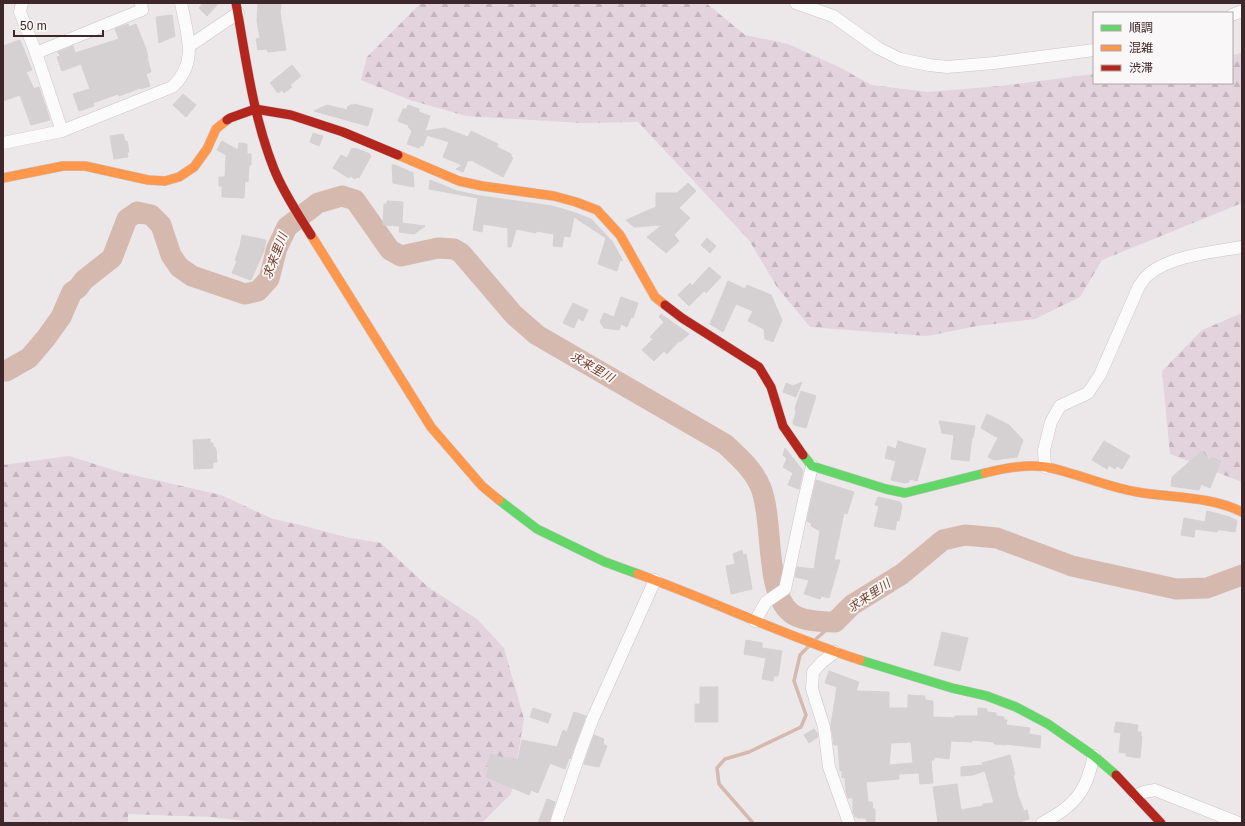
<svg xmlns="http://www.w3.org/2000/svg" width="1245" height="826" viewBox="0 0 1245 826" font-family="Helvetica,'Noto Sans JP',sans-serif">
<defs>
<pattern id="forest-firs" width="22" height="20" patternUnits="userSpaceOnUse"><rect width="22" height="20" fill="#e3d3dc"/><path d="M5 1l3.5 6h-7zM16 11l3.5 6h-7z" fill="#c4b5bd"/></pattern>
</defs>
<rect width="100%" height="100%" fill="#ece7e9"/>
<g fill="url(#forest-firs)">
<polygon points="421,3 706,3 745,35 788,44 843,69 871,85 928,92 1000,86 1094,74 1094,83 1232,83 1232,55 1242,53 1242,203 1102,260 1080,297 1035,319 977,326 927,336 810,327 777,287 749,240 638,122 582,123 466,116 410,100 361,80 367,57"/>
<polygon points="1242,313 1242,482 1170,454 1162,371 1202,330"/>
<polygon points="69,456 120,472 221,495 273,519 301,525 345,537 381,543 428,587 477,619 504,648 524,719 511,794 483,822 476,823 261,823 211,817 128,814 128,823 3,823 3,465"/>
</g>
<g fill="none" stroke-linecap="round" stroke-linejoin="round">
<g stroke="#d5b9ae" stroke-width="3.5">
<polyline points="816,639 835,622"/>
<polyline points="753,823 719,784 717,768 725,759 749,752 801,727 806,715 794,681 800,655 809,646"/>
</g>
<path stroke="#d5b9ae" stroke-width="21" d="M3 371H6L29 358 46 338 61 317 72 292 78 288 84 280 112 258 127 219 137 212 151 215 161 225 171 255 179 267 192 276 245 294 258 291 269 279 277 248 287 227 318 203 342 196 355 200 390 250 401 256 438 248 454 249 461 253 514 315 537 335 725 444C739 457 754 470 761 488 774 521 764 592 791 613 801 621 822 622 835 622L852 605 902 574 943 540 965 535 997 538 1072 566 1176 589 1207 588 1242 575"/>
</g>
<g fill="#d5d0d2" stroke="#d5d0d2" fill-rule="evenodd">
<polygon points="203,3 219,3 207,16 199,8"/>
<polygon points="258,3 281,3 280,12 286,50 268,52 267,49 258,50 256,39 260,38 257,21"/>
<polygon points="172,15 175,36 159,43 156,17"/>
<polygon points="128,24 129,27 136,24 146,49 148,57 147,57 151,72 146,74 150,86 141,89 140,88 119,96 118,94 93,103 94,106 79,111 73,94 90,89 81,64 62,71 57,57 60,56 58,52 73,46 75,53 119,39 115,29"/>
<polygon points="20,40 32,70 26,72 34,89 39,87 50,120 31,125 20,95 3,101 3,46"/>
<polygon points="292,65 301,76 290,85 292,87 284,93 282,90 278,93 270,83"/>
<polygon points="183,94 196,105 186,117 173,105"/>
<polygon points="354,104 373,109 368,126 314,111 327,105 347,110 348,106 350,106 350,105 353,105"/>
<polygon points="408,105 419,109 419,112 430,116 425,131 444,128 468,137 471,131 498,144 497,147 511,154 511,156 513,158 503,177 471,160 471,161 468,160 463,172 456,169 462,165 443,157 449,142 427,135 423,146 421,145 419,148 407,144 412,131 409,128 408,125 398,121 403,109 406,109"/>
<polygon points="313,133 323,136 319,146 310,142"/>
<polygon points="123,134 125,141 127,141 129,152 127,152 128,157 114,159 110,136"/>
<polygon points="222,141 238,150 239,143 247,144 247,154 251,154 251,165 249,165 248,182 245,181 244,198 222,197 222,186 219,186 219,177 225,177 226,155 217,150"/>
<polygon points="352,148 354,149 355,148 370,154 369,155 371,156 359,178 357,177 355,179 350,176 349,178 333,168 341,155 347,158"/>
<polygon points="392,165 395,165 413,173 414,187 393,183"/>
<polygon points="430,180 457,191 481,196 552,206 573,212 591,219 612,241 623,261 620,260 617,271 598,264 606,238 574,217 570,237 564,236 562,247 553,246 554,234 536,231 536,233 516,229 511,247 508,247 508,228 483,224 482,232 473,230 478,198 429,189"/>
<polygon points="688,183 696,191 679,208 690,218 674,235 679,241 666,253 647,237 662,225 634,227 626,220 656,207 656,193 677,193"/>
<polygon points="387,201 403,202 402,223 425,226 414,234 399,232 400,226 383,225 384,204 387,204"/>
<polygon points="242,235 266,240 264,251 251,280 232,273 237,261 235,260 240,246"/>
<polygon points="707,238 716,246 710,253 701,245"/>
<polygon points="709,267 721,277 706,293 704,291 689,306 678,295 690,283 692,286"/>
<polygon points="728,281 745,289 747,285 771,295 782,320 773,342 765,339 764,329 748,321 753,311 736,304 723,332 710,324"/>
<polygon points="621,297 638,303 633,318 631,317 627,327 621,324 619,330 604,328 600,322 604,313 614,317"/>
<polygon points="573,303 588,310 583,321 578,318 574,328 563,323"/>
<polygon points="661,314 689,334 680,342 679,341 667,354 664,351 654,361 642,350 653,339 650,337 664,322 659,317"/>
<polygon points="802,382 796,397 783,392 786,383 793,386"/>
<polygon points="801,391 816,396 806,428 794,425 793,422 796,413 795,408"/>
<polygon points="987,414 1009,425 1023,440 1017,457 994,460 988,457 998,438 981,428"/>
<polygon points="939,421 975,426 973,438 972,438 969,461 951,459 954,435 942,433"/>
<polygon points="210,439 210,443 213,443 213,447 215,447 215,449 216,449 217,462 213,462 213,468 194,469 193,440"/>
<polygon points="898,441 926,449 917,481 909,479 909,482 905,483 891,480 896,461 885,458 888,446 896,449"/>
<polygon points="1104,441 1130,456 1122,469 1117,466 1115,469 1109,465 1107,469 1092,460"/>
<polygon points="785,448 803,471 799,489 788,485 793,473 783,467 787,459 783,455"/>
<polygon points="1202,451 1210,461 1212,457 1221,461 1210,488 1201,484 1199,490 1171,486 1172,477"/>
<polygon points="816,480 854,492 847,514 844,513 834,560 840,560 829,598 821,596 820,599 804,594 809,580 795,577 797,567 814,569 820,531 811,526 812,524 807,521"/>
<polygon points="878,497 900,502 902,506 899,521 897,520 895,530 874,526 879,506 875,505"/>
<polygon points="1207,511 1230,517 1237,521 1235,532 1222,530 1218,530 1217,532 1195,529 1194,537 1181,535 1184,518 1205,522"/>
<polygon points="742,550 743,555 746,554 752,589 731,594 726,566 735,564 733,554"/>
<polygon points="942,632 968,638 960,671 934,665"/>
<polygon points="746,640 762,643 762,648 782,651 778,676 774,676 773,681 762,679 766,658 744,654"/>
<path d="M829 671 859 682 856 691 889 692V708H908V695L925 696V700L933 701V717L955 718V716H978V708L987 709V712L996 713V716L1004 717V720H1007L1006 725 1030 728 1029 734 1041 736 1040 748 1006 744 1007 745 994 744V742L972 740V742L951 741 949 759 934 757V760H931L933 783 920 784 919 773 899 774V779L866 782 868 802H872L873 809H875V823H867L866 818H857V816L855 817 853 812V798H848L846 792 845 777 842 778V770L840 771 838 745H834L831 725 837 687 825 683ZM911 742 913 763 889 765 891 743Z"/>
<polygon points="700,687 718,687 718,722 695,722 695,704 700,704"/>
<polygon points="533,708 551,714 548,723 530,717"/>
<polygon points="574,712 586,716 570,759 569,758 565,769 550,763 538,793 531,790 529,795 486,777 489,767 487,766 490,754 508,759 508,757 518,760 522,740 557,747 563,730 567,732"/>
<polygon points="1116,722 1138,725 1137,732 1141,732 1141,736 1142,736 1140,758 1126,756 1126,753 1119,752 1121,733 1114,732"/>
<polygon points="814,729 817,733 818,737 809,743 804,735"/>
<polygon points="594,735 604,739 603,744 607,746 599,767 584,764"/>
<polygon points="1010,755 1015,775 1013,775 1018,796 1024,811 1027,810 1029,819 1022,821 1023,823 938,823 933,787 957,784 961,810 983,806 983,804 994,803 985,771 973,775 961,776 961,767 983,765 982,763"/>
<polygon points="547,799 555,802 549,823 538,823"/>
</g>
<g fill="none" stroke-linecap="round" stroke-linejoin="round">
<g stroke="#cac5c6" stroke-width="13">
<g id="street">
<polyline points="22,3 20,12 36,53 62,131"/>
<polyline points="796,3 833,16 878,48 900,59 929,65 947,67 994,63 1094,50"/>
<polyline points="1232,15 1242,11"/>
<polyline points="189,46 238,13"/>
<polyline points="36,53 142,10 141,3"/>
<path d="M3 143 62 131 172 87C199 63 187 34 181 3"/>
<path d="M1045 467 1044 450 1051 422 1060 406 1088 393 1100 375 1139 286C1142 282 1145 277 1149 274 1172 255 1214 252 1242 247"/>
<polyline points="755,621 766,602 785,589 804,500 812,466"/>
<polyline points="835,652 822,662 813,672 812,689 824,727 829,767 849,823"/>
<polyline points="1136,796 1144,792 1155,790 1239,823"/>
<polyline points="556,823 582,747 593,718 655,580"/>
<path d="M1042 823C1059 814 1075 804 1084 786 1089 777 1091 766 1094 756"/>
</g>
</g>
<g stroke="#cac5c6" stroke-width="10">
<g id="fast">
<polyline points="803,455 812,466 886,489 905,493 985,473"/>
<polyline points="499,500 537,529 605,562 638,574"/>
<polyline points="860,660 952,688 987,696 1016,707 1048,724 1094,756 1116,775"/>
</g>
</g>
<g stroke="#cac5c6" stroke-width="10">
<g id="slow">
<polyline points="398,155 459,181 482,186 554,196 576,202 597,210 620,235 655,297 665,305"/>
<polyline points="3,178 63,166 85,166 148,180 165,181 179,177 194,167 207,149 216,129 227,120"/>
<polyline points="311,235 431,427 482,486 499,500"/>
<path d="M985 473C1004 468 1026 464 1046 467 1077 473 1106 487 1137 492 1172 498 1210 496 1242 512"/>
<path d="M638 574C713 601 785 636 860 660"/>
</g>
</g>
<g stroke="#cac5c6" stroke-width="10">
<g id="jam">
<path d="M236 3C246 59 253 116 274 169 283 192 298 214 311 235"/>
<polyline points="227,120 230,118 255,109 291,115 343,132 398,155"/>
<polyline points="665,305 682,318 759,367 771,387 783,426 803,455"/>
<polyline points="1116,775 1161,823"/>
</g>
</g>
<use href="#street" stroke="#fcfbfc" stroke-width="12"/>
<use href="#fast" stroke="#63d668" stroke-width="9"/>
<use href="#slow" stroke="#ff974d" stroke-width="9"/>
<use href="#jam" stroke="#b3261e" stroke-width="9"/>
</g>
<g text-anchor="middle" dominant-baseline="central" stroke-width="3.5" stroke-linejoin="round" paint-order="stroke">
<g font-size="12" font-style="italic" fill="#743e27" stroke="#faf7f8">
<text transform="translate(275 256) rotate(-69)">求来里川</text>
<text transform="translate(592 367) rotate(30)">求来里川</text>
<text transform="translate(869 596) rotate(-34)">求来里川</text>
</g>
</g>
<rect width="1245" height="826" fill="none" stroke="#3e272a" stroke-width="8"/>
<rect x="1093" y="12" width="140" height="72" fill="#faf7f8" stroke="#afa4a6"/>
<rect x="1101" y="25" width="20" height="6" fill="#63d668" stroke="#afa4a6"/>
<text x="1129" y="32" font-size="12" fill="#3e272a">順調</text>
<rect x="1101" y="45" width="20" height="6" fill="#ff974d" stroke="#afa4a6"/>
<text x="1129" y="52" font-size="12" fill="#3e272a">混雑</text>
<rect x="1101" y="65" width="20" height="6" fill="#b3261e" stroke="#afa4a6"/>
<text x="1129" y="72" font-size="12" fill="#3e272a">渋滞</text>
<path d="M14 30v6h89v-6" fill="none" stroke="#3e272a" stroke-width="2"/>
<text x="20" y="30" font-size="12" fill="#3e272a" stroke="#faf7f8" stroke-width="3" paint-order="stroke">50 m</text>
</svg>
